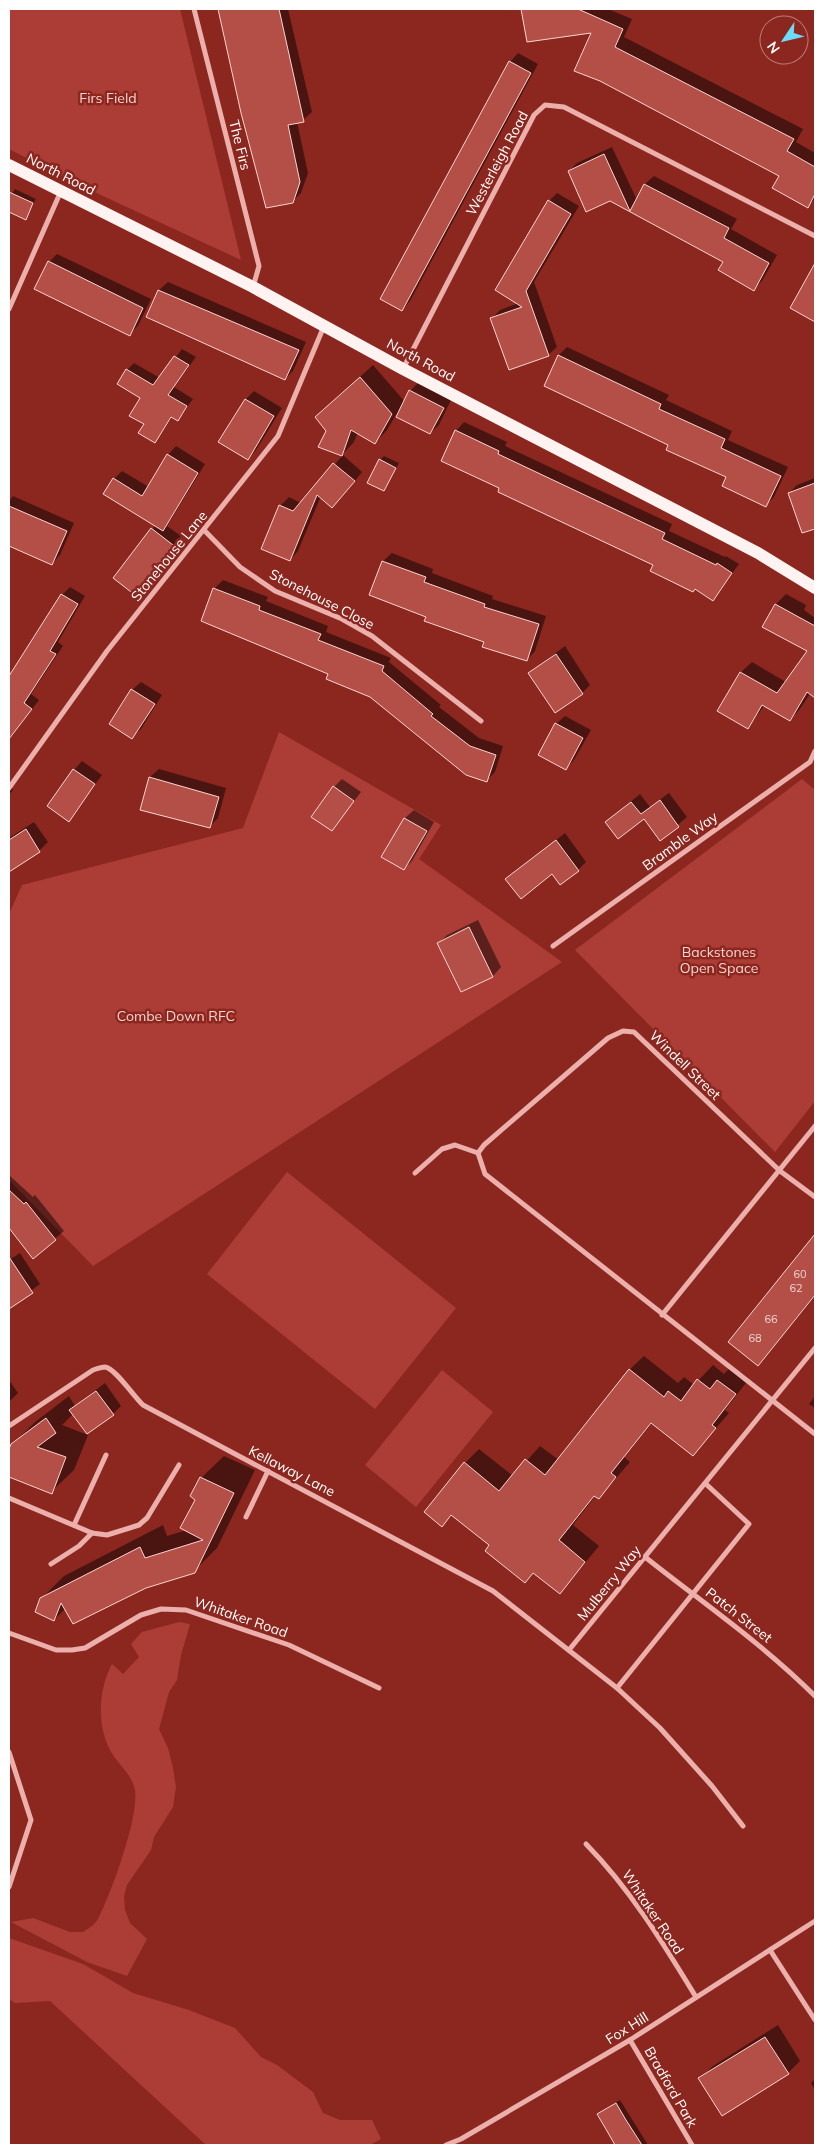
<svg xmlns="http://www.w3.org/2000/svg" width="824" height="2154" viewBox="0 0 824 2154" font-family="Mulish,sans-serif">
<rect width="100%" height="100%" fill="#8c271f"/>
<g fill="#ac3d36">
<polygon points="9,9 180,9 241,260 75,183 9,149"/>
<polygon points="279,732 441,825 419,859 562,962 93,1266 9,1180 9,914 22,885 243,828"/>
<polygon points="802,779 815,790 815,1101 775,1152 575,950"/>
<polygon points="287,1172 456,1308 375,1409 207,1274"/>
<polygon points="442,1370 493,1412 416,1507 365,1465"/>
<path d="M179 1622 190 1624 181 1655 177 1680 169 1692 159 1729 168 1748 173 1768 176 1787 173 1807 154 1837 151 1850 127 1885 124 1896 125 1910 130 1923 147 1939 127 1976 87 1962 11 1922 33 1918 70 1932H83C89 1928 96 1924 99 1917 112 1891 139 1817 135 1790 132 1775 120 1766 113 1755 96 1729 98 1690 112 1664L123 1674 139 1657 131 1644 142 1632Z"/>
<polygon points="9,1938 83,1964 133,1993 189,2010 235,2028 261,2057 277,2065 313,2092 323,2113 340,2120 372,2120 381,2139 370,2145 206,2145 50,2001 15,2003 9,1999"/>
</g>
<g fill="#0007">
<polygon points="219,9 288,9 312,112 303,120 297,122 308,173 301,193 292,202 243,112"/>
<polygon points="523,9 608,9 632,19 624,37 803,129 796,142 815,153 815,199 807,207 780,175 593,31 528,41"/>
<polygon points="518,53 538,64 410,301 402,310 510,62"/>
<polygon points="612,147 637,200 645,184 654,176 737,219 731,229 777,255 762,281 754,289 724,261 610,200 569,171 577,163"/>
<polygon points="15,189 36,199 25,218 9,211 9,198"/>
<polygon points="557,193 579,206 534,282 557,347 548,355 492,318 500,310 519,303 549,201"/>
<polygon points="57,254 151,299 138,326 129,334 49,262"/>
<polygon points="168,282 306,342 293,371 285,379 147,316 159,290"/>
<polygon points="567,347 669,395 666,400 732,431 728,440 788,467 774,497 766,505 728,477 670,444 546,385 559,355"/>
<polygon points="182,349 196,357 174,387 193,399 178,419 173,416 154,442 145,424 142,397 127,370 134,363 160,378"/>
<polygon points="373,365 405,402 410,391 418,383 451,400 439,425 430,433 396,415 387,430 375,443 358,432 354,442 342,455 320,446 328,431 329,405"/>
<polygon points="254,391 282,408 256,450 248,459 220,442 246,399"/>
<polygon points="464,422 507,442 505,446 672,524 669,531 725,557 726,556 739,564 712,600 655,564 501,487 456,431"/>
<polygon points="176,446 205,464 167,526 181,536 135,593 152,529 156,525 114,479 122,471 149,487 168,455"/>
<polygon points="343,455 362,472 341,498 321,496 298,551 290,560 280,506 289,497 301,503"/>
<polygon points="384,456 399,463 384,490 380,460"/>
<polygon points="815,478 815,527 803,532 789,493 797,485"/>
<polygon points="13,496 74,523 60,555 52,564 9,545 9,501"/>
<polygon points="392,553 433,569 432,573 493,596 492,599 546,616 535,651 527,660 427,616 371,595 383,561"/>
<polygon points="223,580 268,597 266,601 328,626 326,632 391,658 389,662 441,705 439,707 479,738 503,746 495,772 486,781 370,696 329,673 202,621 215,588"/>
<polygon points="70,587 85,596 58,642 63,646 31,694 39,700 9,740 9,687 62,595"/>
<polygon points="786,594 806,605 804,610 815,618 815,686 800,709 790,720 765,705 748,727 719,710 741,672 752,662 786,682 809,651 776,604"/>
<polygon points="565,646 590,685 582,693 529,673"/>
<polygon points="141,682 162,695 141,729 132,737 132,690"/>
<polygon points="565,716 591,730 574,760 566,768 556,724"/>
<polygon points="82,761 102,775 69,820 74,770"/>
<polygon points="159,769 226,788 218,818 210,826 150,777"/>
<polygon points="342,779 361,792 332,830 334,787"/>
<polygon points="9,783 13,790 9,795"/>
<polygon points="669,793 687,817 661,839 644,817 606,822 640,794 650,807"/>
<polygon points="414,810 434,822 412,861 404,869 383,856 405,818"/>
<polygon points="34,822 48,842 39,851 9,870 9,838"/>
<polygon points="565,833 586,862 578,870 507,879"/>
<polygon points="478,920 501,967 493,976 462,991 439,943 447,935"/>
<polygon points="9,1175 33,1197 35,1195 64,1231 33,1257 9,1226"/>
<polygon points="815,1235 815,1296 758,1365 729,1342"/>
<polygon points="20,1253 40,1284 9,1307 9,1260"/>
<polygon points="644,1356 678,1383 684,1377 694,1385 713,1365 724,1374 732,1366 749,1379 725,1410 729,1413 693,1455 653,1422 624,1457 630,1462 599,1498 596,1495 573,1525 599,1546 560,1593 534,1572 525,1582 491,1545 453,1514 442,1525 465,1463 479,1449 513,1476 540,1446 559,1460 629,1370"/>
<polygon points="9,1380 18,1393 9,1402"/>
<polygon points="105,1383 121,1406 113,1414 73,1414 62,1425 88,1435 74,1470 51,1492 9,1475 9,1453 12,1445 35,1422 69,1396 75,1406"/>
<polygon points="815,1396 815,1408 809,1404"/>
<polygon points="224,1456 255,1470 217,1548 194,1571 66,1608 54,1620 41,1599 64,1576 163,1525 167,1536 187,1530 201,1478"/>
<polygon points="778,2025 800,2061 788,2073 700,2079 713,2066"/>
<polygon points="815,2079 815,2090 811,2083"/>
<polygon points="620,2100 648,2145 617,2145 598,2114"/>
</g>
<g fill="#b44f48" stroke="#f9d4d1">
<polygon points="218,9 279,9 304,122 288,125 300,182 293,203 266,208 241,113"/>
<polygon points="521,9 578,9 623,29 615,47 794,139 787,151 815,167 815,194 808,208 772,188 779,176 600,81 574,71 591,33 527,42"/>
<polygon points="509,61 531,73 402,311 380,299"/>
<polygon points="604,154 630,211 644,184 729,228 724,238 769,263 754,291 718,270 723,262 610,201 586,212 568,171"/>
<polygon points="9,192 33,203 26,220 9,212"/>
<polygon points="548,200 571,214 526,291 549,356 509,370 490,318 522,307 495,290"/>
<polygon points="48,261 143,308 130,336 34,289"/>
<polygon points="815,263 815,322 790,308"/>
<polygon points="158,290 299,350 285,380 146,317"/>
<polygon points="558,355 661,404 659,409 725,439 721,448 781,476 766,507 722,486 726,477 666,450 668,445 544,386"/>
<polygon points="174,356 189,365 168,395 187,406 178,421 171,417 155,443 138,433 144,424 129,416 140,398 117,384 126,369 153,385"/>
<polygon points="360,377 392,414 375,444 351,430 342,456 318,447 326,431 315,417"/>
<polygon points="409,390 444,408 430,434 396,417"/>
<polygon points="245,399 274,416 248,460 218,442"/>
<polygon points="455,430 499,451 498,454 665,533 662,539 716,565 717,563 732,573 713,601 695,589 693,592 650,571 653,565 498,492 499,488 441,461"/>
<polygon points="167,454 198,473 163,531 103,494 113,478 142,496"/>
<polygon points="379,459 396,468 384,491 367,483"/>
<polygon points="333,463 355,481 332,508 317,495 290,561 261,549 279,505 293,511"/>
<polygon points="815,483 815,529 802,533 788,493"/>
<polygon points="9,506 67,531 52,565 9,546"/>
<polygon points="151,528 173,545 135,595 113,578"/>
<polygon points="382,561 426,577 424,582 485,604 484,607 539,624 527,661 482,647 484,642 424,621 426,617 369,595"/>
<polygon points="213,588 260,606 259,610 321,634 318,640 384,666 382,671 433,714 431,716 470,746 496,755 487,782 466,775 370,697 326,679 328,674 201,621"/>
<polygon points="61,594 78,604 50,651 56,654 24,703 32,709 9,739 9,676"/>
<polygon points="775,604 815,626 815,698 807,692 790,721 762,705 748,729 717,711 740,672 777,693 807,651 762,627"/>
<polygon points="556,654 583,694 555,713 528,673"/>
<polygon points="131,689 155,704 132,739 109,724"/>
<polygon points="555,723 583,738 566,770 538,755"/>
<polygon points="73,769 95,784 69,822 47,806"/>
<polygon points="149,777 219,797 210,828 140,810"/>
<polygon points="333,786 354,801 332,831 311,817"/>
<polygon points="660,800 679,827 660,841 644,819 618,839 605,822 631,802 641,814"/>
<polygon points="404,818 427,831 404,870 381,857"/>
<polygon points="26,829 40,852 9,872 9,840"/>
<polygon points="556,840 579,871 560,885 552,874 521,899 505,879"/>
<polygon points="469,927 493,977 461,992 437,943"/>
<polygon points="9,1190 24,1204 26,1202 56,1240 33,1259 9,1228"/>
<polygon points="815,1234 815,1295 758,1366 728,1342"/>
<polygon points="9,1257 33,1293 9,1309"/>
<polygon points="629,1369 664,1397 668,1391 681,1401 697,1379 710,1389 717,1380 736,1394 712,1425 716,1428 693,1456 651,1423 611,1473 616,1477 599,1499 594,1496 559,1540 585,1562 560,1594 533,1573 525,1583 485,1551 489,1545 451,1515 442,1527 424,1512 464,1462 499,1491 525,1459 545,1475"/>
<polygon points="96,1391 114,1415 87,1434 69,1410"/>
<polygon points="46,1418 56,1433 37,1447 66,1457 52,1494 9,1477 9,1449 11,1444"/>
<polygon points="200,1477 234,1493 195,1573 146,1588 73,1624 61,1603 54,1621 35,1612 40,1598 140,1547 145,1558 203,1540 180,1528 195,1500 190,1496"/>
<polygon points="765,2037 789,2074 722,2116 698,2078"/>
<polygon points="616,2103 626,2120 642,2145 615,2145 607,2131 597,2114"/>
</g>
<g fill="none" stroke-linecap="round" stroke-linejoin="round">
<g stroke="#ecb0ac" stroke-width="5">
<polyline points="194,9 259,266 253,287"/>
<polyline points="9,309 61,191"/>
<polyline points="403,369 534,115 545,105 564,107 815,236"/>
<polyline points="204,530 240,567 275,591 342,619 372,636 481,721"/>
<polyline points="9,788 107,651 278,436 324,326"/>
<polyline points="553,946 810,762 815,751"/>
<polyline points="415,1173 442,1149 455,1145 478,1153"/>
<polyline points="815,1197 780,1171 634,1032 623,1031 608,1038 484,1145 478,1153 485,1174 815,1434"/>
<polyline points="662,1315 815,1126"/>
<path d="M9 1426 93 1370C96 1369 102 1367 105 1367 115 1368 134 1397 143 1405L493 1591 617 1688 660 1728 712 1786 743 1826"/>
<polyline points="9,1498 92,1533 107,1535 139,1525 147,1518 179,1465"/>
<polyline points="246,1517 268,1471"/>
<polyline points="74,1525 106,1455"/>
<path d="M645 1557C703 1603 763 1644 815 1696"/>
<polyline points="51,1564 79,1546 92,1533"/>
<polyline points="9,1633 56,1650 72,1650 85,1648 141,1615 161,1609 186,1610 289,1645 379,1688"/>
<polyline points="569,1650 815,1348"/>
<polyline points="617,1688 749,1524 706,1484"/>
<polyline points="9,1752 31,1820 9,1887"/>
<path d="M586 1844C631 1890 663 1943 696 1997"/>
<polyline points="770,1950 815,2020"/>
<polyline points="630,2040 692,2145"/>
<polyline points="446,2145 461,2139 630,2040 815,1921"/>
</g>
<polyline stroke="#fff3f2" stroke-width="12" points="9,165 253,287 403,369 758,553 815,588"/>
</g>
<g text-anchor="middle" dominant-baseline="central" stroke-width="5" stroke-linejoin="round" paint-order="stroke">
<g font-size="11" fill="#ecd3d1">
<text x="800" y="1274">60</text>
<text x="796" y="1288">62</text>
<text x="771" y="1319">66</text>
<text x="755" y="1338">68</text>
</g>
<g font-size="14" fill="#f9d4d1" stroke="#8c271f">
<text x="108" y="98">Firs Field</text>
<text x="719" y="952">Backstones<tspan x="719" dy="16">Open Space</tspan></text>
<text x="176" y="1016">Combe Down RFC</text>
</g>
<g font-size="14" fill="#fff" stroke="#8c271f">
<text transform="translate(240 145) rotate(76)">The Firs</text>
<text transform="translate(497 163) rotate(-62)">Westerleigh Road</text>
<text transform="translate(61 174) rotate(27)">North Road</text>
<text transform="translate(421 360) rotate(28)">North Road</text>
<text transform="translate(169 556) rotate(-51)">Stonehouse Lane</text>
<text transform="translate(322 599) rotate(27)">Stonehouse Close</text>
<text transform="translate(680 841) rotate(-36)">Bramble Way</text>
<text transform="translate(685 1065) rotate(44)">Windell Street</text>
<text transform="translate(292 1471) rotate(27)">Kellaway Lane</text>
<text transform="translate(609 1583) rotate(-51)">Mulberry Way</text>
<text transform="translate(739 1615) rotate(38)">Patch Street</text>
<text transform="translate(241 1617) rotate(19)">Whitaker Road</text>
<text transform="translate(653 1912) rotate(56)">Whitaker Road</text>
<text transform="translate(627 2028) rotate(-32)">Fox Hill</text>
<text transform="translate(671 2087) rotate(60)">Bradford Park</text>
</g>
</g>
<rect width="824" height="2154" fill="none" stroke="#ffffff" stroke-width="20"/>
<g transform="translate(784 40) rotate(235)"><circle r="24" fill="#8c271f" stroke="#ba7d79"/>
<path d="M0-4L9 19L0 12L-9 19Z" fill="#6cdafa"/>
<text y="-8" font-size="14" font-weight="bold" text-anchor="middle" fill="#ffffff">N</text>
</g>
</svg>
